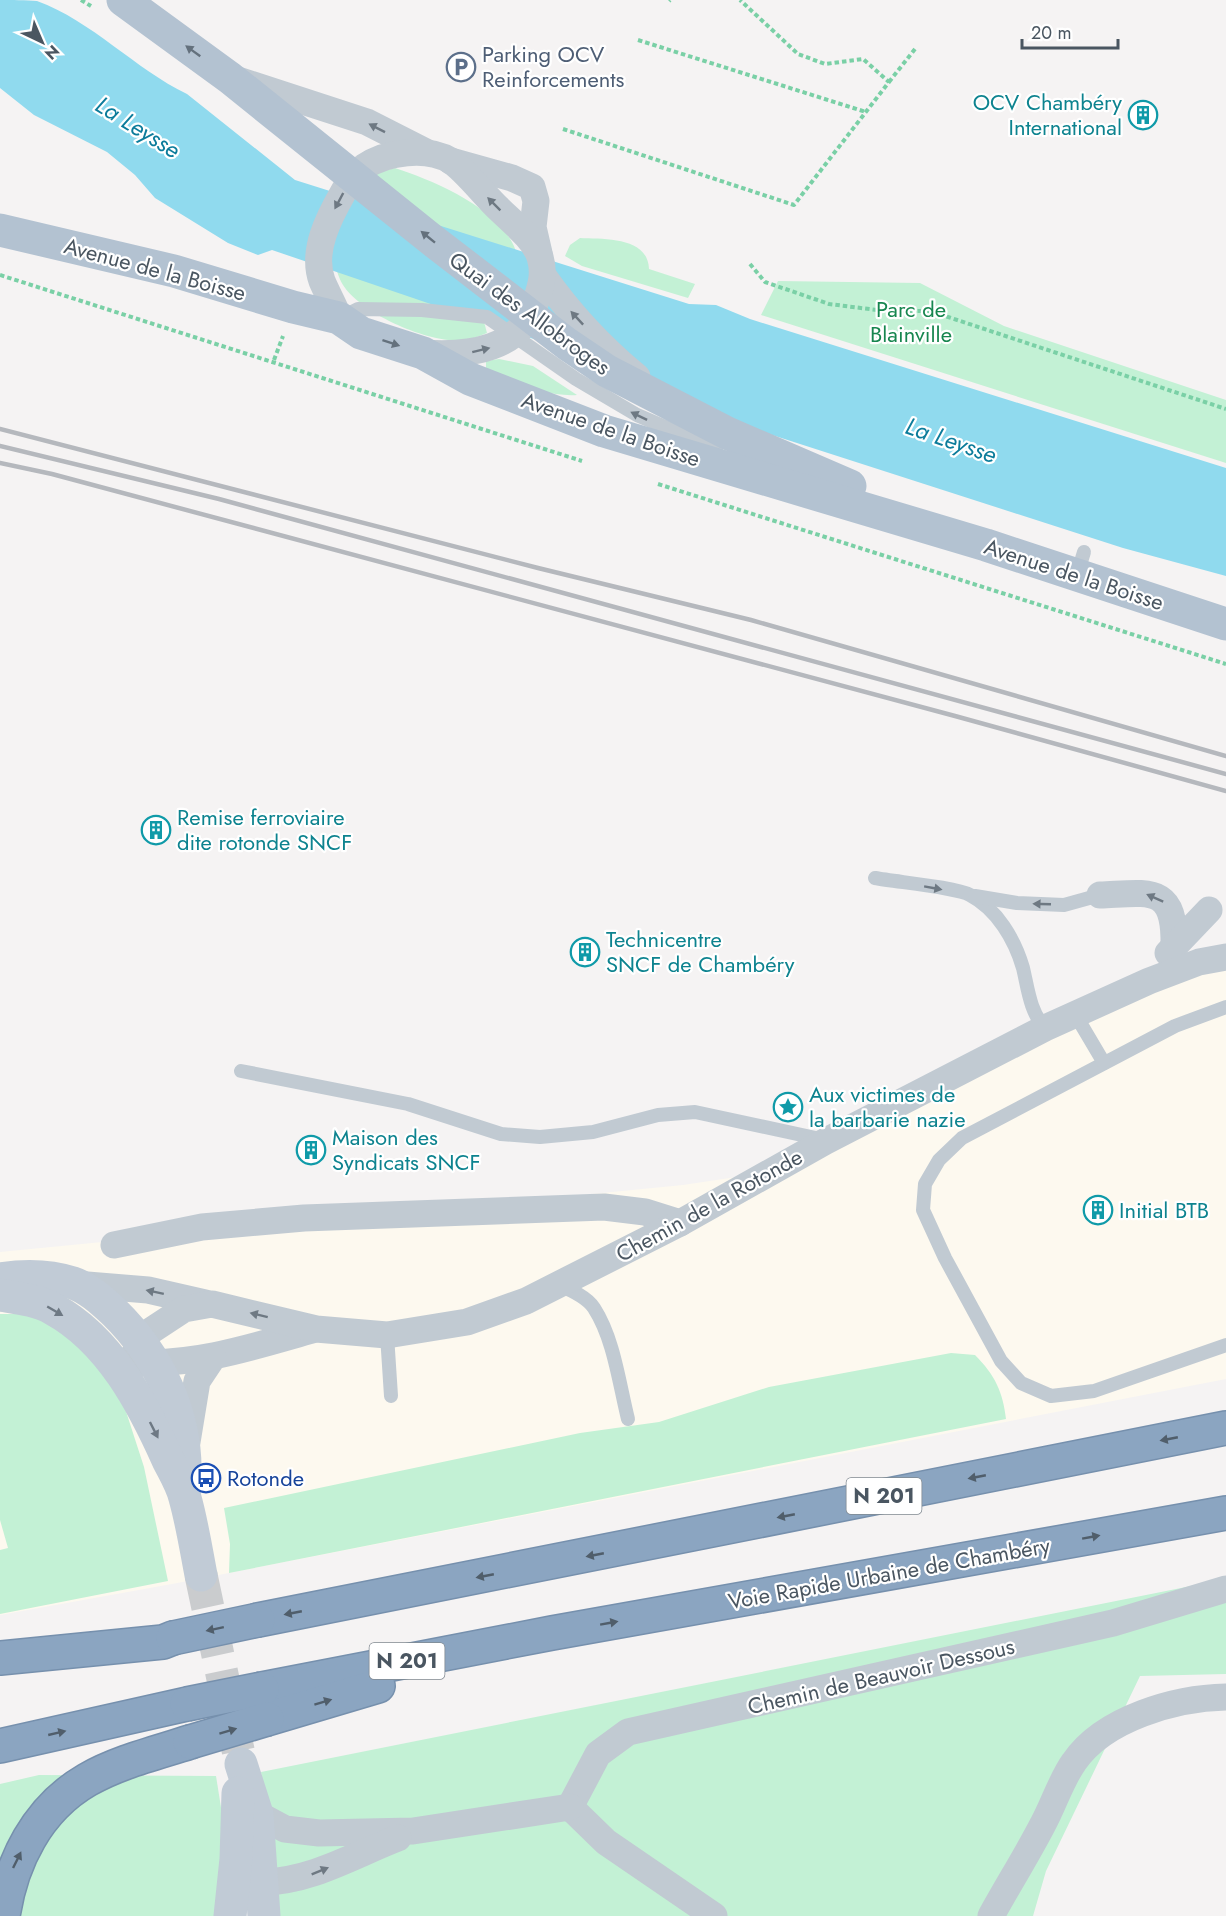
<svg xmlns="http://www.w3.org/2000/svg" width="1226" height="1916" viewBox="0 0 1226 1916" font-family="Jost,sans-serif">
<rect width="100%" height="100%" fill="#f5f3f3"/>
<polygon fill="#fdf9ef" points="1226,966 1226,1379 172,1584 0,1615 0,1252 683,1185 743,1176 1130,998"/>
<g fill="#c3f1d5">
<path d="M395 168C435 181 510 212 518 259 519 267 513 279 511 286L379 179 376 173Z"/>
<path d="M580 238C605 239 648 237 649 269L695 284 688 298 582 266 565 256 570 245Z"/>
<path d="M334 263 483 318 487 333C481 335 475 338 469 340 434 346 362 315 343 285 339 279 337 270 334 263Z"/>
<polygon points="778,281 920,283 1004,326 1226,400 1226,463 761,315"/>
<path d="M499 359 533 366 577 395C548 397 512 383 486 370V361Z"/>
<polygon points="0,1314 27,1314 64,1328 121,1396 144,1467 168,1581 0,1614 0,1550 8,1548 0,1520"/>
<path d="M951 1353 975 1355C995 1375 1003 1392 1006 1419L229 1573 230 1544 224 1508 580 1433 659 1422 769 1387Z"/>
<polygon points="1226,1579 1226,1674 1140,1676 1046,1871 1033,1916 275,1916 278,1886 261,1772"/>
<polygon points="39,1775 216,1776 232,1876 229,1916 0,1916 0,1784"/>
</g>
<path fill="#90daee" d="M0 0C11 0 27 0 37 1 92 21 135 69 187 94L295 180 689 304 716 305 750 319 1226 468V576L1123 548 716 417 663 383 272 250 258 255 228 243 155 198 135 175 107 152 34 115 0 88Z"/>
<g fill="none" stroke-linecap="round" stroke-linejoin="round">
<polyline stroke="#caccce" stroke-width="33" stroke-dasharray="33 16" stroke-linecap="butt" points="201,1575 241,1764"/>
<g stroke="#7690ad" stroke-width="36">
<g id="highway">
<polyline points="258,1620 1226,1428"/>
<polyline points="0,1658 163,1642 173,1638"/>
<polyline points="262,1689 552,1633 1226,1513"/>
<polyline points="267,1719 378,1686"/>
<polyline points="0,1746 187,1704"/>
<path d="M3 1916C11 1862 37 1809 87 1780 118 1762 156 1753 190 1742"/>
</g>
</g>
<g stroke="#7ad0a6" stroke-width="4" stroke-dasharray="4.5 3" stroke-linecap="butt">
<polyline points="81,0 91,6"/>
<polyline points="669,1 670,0"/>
<polyline points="638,40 866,112"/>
<polyline points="889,82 915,49"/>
<polyline points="563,129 794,205 889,82 863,59 825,64 798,54 740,0"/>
<polyline points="750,264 765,282 829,304 885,311 930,311 1226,409"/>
<polyline points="0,275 582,461"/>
<polyline points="274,360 283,336"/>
<polyline points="658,484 1226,664"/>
</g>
<g stroke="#c1cad2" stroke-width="14">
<polyline points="342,317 358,309 422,310 487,317 576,379 637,415 716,449"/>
<polyline points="1077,575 1084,552"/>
<path d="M875 878C896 882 955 887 970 895 997 909 1015 940 1023 968 1028 989 1030 1012 1045 1028"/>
<polyline points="975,896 1017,903 1064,905 1100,895"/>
<polyline points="1226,1007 1175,1026 962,1138 939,1160 925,1184 923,1210 945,1258 1001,1361 1021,1383 1051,1396 1094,1391 1226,1345"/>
<polyline points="1075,1014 1104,1063"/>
<polyline points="241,1071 408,1104 501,1134 540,1137 593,1132 658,1115 695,1112 825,1140"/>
<path d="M559 1285C571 1290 587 1297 594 1308 614 1339 619 1383 628 1419"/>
<polyline points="387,1335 391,1396"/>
</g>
<g stroke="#c1cad2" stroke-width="27">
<polyline points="235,79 367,122 426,152"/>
<polyline points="451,161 512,178 532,187 536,201 533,227 539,253"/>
<path d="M544 277C570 314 602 348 637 377"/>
<path d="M339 318C334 305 327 293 322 281 311 251 329 217 344 191 350 182 354 173 364 167 386 152 427 146 451 161 464 169 486 197 499 209 512 222 534 239 540 257 545 274 541 285 536 301 521 350 469 356 424 353"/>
<path d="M1100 895C1149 893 1175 884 1174 945"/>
<polyline points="1168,953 1209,910"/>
<polyline points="114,1245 202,1227 304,1218 604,1207 645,1212 680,1223"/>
<polyline points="75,1284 148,1290 205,1303"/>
<path d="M136 1362C195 1366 255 1346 312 1330"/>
<polyline points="125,1380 129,1362 149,1332 184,1309 212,1304 316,1329 387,1335 467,1322 526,1301 680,1223 826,1141 1045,1028 1149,981 1199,962 1226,957"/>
<polyline points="187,1442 197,1381 213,1357"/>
<polyline points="570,1807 598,1754 628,1732 1113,1623 1226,1589"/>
<polyline points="570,1807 606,1842 714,1916"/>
<polyline points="257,1814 285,1829 319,1833 413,1831 570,1807"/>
<path d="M246 1868 264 1882C312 1881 354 1855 398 1838"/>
<path d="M991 1916C1008 1885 1027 1855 1043 1824 1054 1804 1061 1780 1074 1762 1104 1718 1176 1698 1226 1697"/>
</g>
<g stroke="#c1cbd6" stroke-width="33">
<path d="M0 1279C25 1275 48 1275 73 1283 88 1288 102 1301 114 1312 158 1355 187 1414 185 1476"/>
<path d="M0 1295C18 1298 37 1300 53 1309 110 1340 143 1404 168 1460 174 1472 182 1485 185 1498 192 1523 196 1549 201 1575"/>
<polyline points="241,1764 257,1814 264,1916"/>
<polyline points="230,1916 236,1859 238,1793"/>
</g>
<g stroke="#b3c2d1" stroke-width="33">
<polyline points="123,0 230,78 432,240 567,344 607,371 727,433 850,486"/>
<polyline points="0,230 174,271 293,307 339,318 361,333 423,353 470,379 604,431 986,545 1226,624"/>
</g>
<use href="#highway" stroke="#8ba5c1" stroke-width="33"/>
<g stroke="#b5b8bd" stroke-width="4.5">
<polyline points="0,429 538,568 751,620 1226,756"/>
<polyline points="0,446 219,499 1226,774"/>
<polyline points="0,463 52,474 955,716 1226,791"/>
</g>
<g stroke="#7690ad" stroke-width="36" stroke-linecap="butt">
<g id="highway-bridge">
<polyline points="173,1638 258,1620"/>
<polyline points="187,1704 262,1689"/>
<polyline points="190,1742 267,1719"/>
</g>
</g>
<use href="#highway-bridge" stroke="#8ba5c1" stroke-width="33"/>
</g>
<defs><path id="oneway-solid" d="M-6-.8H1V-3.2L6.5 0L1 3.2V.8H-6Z" transform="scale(1.5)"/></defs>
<g fill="#64717d">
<use href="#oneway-solid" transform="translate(193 51) rotate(-144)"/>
<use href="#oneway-solid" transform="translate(428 237) rotate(-141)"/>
<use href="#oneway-solid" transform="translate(391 343) rotate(18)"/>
</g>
<g fill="#6e7983">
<use href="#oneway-solid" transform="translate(377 128) rotate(-153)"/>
<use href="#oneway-solid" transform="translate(339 201) rotate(118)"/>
<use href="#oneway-solid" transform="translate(494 204) rotate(-135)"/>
<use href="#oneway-solid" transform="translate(577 318) rotate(-133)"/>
<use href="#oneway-solid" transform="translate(481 350) rotate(-14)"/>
<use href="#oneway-solid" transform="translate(639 416) rotate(-154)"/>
<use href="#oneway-solid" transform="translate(933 888) rotate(10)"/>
<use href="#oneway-solid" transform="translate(1155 898) rotate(-156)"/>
<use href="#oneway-solid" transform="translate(1042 904) rotate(-178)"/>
<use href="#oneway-solid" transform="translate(155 1292) rotate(-168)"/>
<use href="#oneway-solid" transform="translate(259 1315) rotate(-166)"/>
<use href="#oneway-solid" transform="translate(320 1871) rotate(-22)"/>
</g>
<g fill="#6e7984">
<use href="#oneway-solid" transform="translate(55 1311) rotate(30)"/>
<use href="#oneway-solid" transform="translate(154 1430) rotate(63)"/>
</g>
<g fill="#505e6b">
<use href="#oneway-solid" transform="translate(1169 1439) rotate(169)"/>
<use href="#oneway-solid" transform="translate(977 1477) rotate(169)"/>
<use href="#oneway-solid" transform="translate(786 1516) rotate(169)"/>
<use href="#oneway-solid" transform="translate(1091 1537) rotate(-10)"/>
<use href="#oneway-solid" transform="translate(595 1555) rotate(169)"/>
<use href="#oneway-solid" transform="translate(485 1576) rotate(169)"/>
<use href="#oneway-solid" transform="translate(293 1613) rotate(169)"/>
<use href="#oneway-solid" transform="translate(609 1623) rotate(-10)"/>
<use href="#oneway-solid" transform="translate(215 1629) rotate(168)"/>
<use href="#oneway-solid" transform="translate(323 1702) rotate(-17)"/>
<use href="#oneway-solid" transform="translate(228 1731) rotate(-17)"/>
<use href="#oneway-solid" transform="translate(57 1733) rotate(-13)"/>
<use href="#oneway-solid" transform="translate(17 1860) rotate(-64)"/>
</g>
<defs>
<g id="parking-ring" transform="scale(1.5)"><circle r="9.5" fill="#fff" stroke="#5c6f8a" stroke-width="1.5"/><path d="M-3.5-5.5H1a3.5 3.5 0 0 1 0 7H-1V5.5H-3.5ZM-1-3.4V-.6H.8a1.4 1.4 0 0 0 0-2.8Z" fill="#5c6f8a"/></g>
<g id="building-ring" transform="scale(1.5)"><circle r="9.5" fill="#fff" stroke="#0f9aa8" stroke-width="1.5"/><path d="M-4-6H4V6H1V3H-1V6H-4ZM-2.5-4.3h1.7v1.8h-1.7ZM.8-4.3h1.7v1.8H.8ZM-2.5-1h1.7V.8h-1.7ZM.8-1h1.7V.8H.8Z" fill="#0f9aa8"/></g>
<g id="sight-ring" transform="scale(1.5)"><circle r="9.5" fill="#fff" stroke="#0f9aa8" stroke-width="1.5"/><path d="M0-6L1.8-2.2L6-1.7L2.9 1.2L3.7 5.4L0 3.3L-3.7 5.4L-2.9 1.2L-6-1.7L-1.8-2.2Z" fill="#0f9aa8"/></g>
<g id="bus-ring" transform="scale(1.5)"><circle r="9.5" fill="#fff" stroke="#1a4fb4" stroke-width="1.5"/><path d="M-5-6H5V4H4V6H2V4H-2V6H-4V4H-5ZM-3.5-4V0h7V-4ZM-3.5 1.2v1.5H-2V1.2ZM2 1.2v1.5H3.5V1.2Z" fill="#1a4fb4"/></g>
</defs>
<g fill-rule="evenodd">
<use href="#parking-ring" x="461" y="67"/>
<use href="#building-ring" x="1143" y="115"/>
<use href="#building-ring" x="156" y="830"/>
<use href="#building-ring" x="585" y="952"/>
<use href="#sight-ring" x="788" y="1107"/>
<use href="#building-ring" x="311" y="1150"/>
<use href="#building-ring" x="1098" y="1210"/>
<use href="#bus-ring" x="206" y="1478"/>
</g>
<g text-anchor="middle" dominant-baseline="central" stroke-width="4.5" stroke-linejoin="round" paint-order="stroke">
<g fill="#fff" stroke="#808990" stroke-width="1.5">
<rect x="846.5" y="1478" width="75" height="36" rx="4.5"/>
<rect x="369.5" y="1643" width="75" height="36" rx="4.5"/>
</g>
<g font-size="21" font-weight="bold" fill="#4a5661">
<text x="884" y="1496">N 201</text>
<text x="407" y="1661">N 201</text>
</g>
<g font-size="22" fill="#4e5e75" stroke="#fff" text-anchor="start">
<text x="482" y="54">Parking OCV<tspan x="482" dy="25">Reinforcements</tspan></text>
</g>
<g font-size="22" fill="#0d838f" stroke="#fff" text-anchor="start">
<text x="1122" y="102" text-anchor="end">OCV Chambéry<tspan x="1122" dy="25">International</tspan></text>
<text x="177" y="817">Remise ferroviaire<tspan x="177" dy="25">dite rotonde SNCF</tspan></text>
<text x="606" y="939">Technicentre<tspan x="606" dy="25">SNCF de Chambéry</tspan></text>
<text x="809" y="1094">Aux victimes de<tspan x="809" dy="25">la barbarie nazie</tspan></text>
<text x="332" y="1137">Maison des<tspan x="332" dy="25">Syndicats SNCF</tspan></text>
<text x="1119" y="1210">Initial BTB</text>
</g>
<g font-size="22" fill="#4a5661" stroke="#fff">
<text transform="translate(155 269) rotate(15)">Avenue de la Boisse</text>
<text transform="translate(530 313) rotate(36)">Quai des Allobroges</text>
<text transform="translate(611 429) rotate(19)">Avenue de la Boisse</text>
<text transform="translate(1074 574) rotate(18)">Avenue de la Boisse</text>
<text transform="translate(709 1205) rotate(-29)">Chemin de la Rotonde</text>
<text transform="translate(889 1573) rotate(-10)">Voie Rapide Urbaine de Chambéry</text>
<text transform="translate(881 1676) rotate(-13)">Chemin de Beauvoir Dessous</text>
</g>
<g font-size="22" fill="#17864f" stroke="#fff">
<text x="911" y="309">Parc de<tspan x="911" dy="25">Blainville</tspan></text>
</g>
<g font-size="22" fill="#164399" stroke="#fff" text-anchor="start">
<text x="227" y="1478">Rotonde</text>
</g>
<g font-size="24" font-style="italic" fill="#0c7c9b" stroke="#fff">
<text transform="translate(138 127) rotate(32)">La Leysse</text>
<text transform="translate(951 440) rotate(19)">La Leysse</text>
</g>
</g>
<g transform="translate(42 42) rotate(136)" stroke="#ffffff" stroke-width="4.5" paint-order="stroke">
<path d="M0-4.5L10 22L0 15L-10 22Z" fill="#4a5661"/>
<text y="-9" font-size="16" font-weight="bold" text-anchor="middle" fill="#4a5661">N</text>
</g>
<path d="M1022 39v9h96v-9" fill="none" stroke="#4a5661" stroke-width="3"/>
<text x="1031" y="39" font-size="18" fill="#4a5661" stroke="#ffffff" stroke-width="4.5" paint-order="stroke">20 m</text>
</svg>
